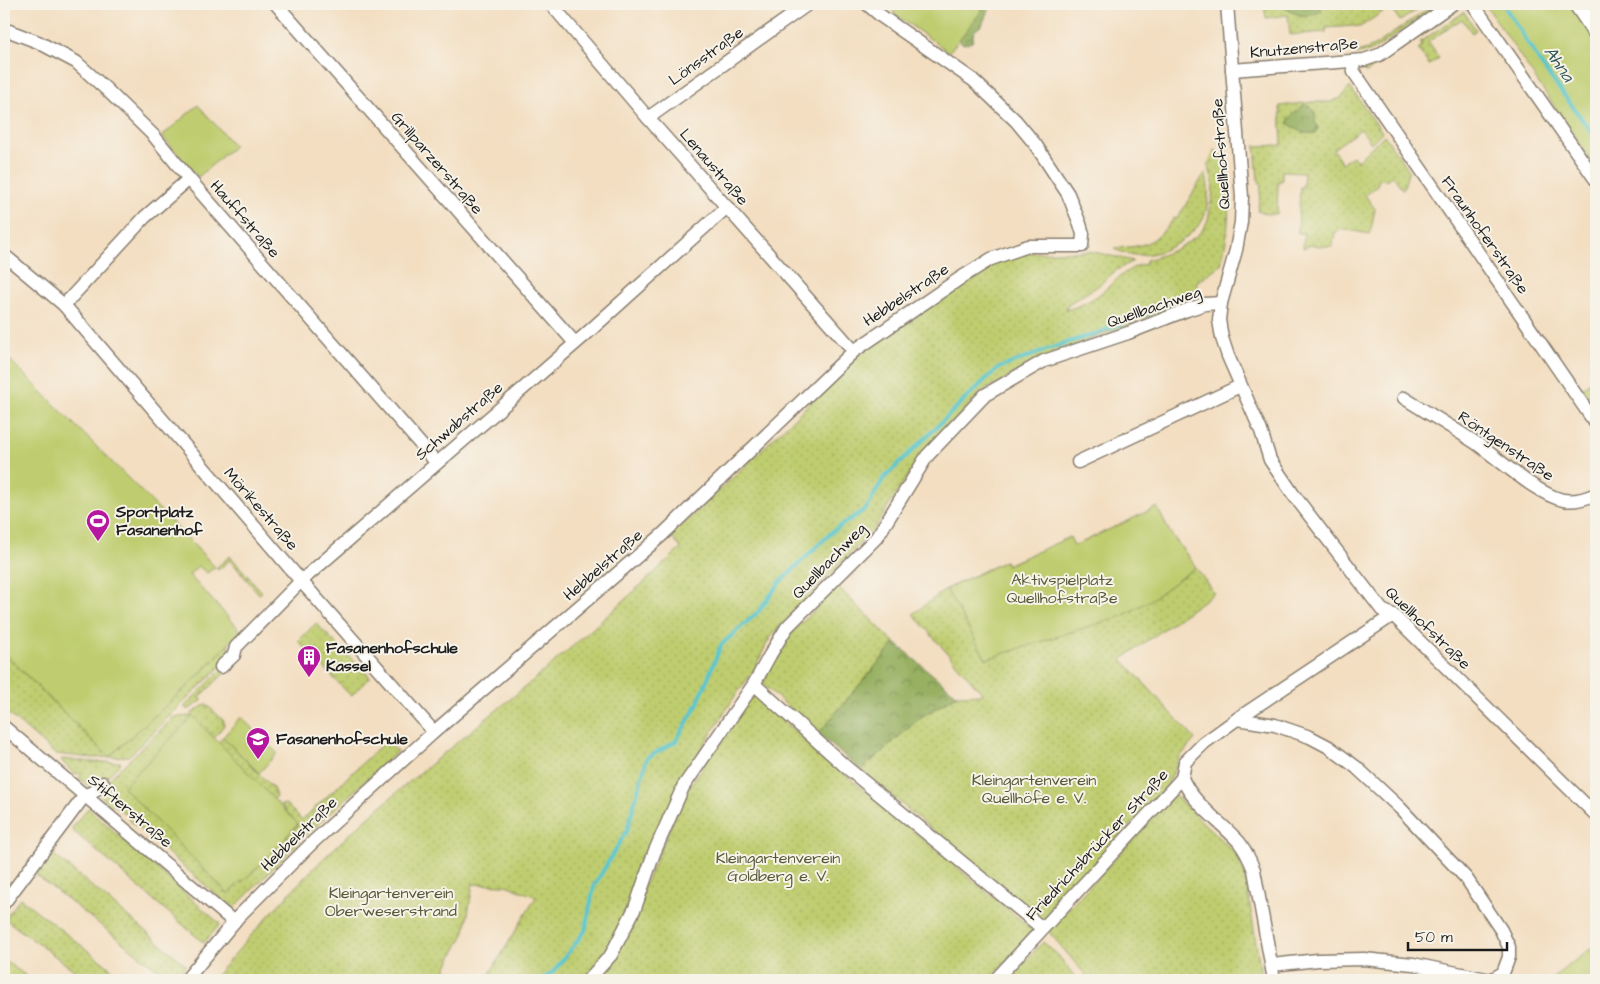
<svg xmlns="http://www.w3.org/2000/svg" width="1600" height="984" viewBox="0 0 1600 984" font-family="'Architects Daughter',sans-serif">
<defs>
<pattern id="grass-dots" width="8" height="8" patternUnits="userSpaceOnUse" patternTransform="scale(1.25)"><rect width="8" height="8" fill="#bfcd6f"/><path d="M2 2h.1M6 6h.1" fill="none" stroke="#a4af60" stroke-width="1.8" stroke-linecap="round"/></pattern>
<pattern id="forest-crowns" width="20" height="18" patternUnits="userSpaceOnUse" patternTransform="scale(1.25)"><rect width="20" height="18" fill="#97b062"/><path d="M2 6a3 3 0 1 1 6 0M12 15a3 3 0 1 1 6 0" fill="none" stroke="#7a8e50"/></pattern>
</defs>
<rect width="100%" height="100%" fill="#f7f3e8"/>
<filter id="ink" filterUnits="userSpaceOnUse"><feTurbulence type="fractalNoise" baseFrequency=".02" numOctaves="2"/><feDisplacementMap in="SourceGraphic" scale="10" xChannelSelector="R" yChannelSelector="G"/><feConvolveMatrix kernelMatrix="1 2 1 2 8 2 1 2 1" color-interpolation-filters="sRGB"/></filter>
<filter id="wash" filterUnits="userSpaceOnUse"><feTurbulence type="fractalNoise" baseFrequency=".0096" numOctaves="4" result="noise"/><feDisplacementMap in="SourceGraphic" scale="20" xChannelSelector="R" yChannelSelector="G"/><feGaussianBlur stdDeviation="1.12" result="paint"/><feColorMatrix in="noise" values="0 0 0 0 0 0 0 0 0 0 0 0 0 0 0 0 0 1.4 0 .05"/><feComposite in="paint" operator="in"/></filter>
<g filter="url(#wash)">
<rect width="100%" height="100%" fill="#f3dec1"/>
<g fill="url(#grass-dots)" stroke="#6e7446">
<polygon points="1264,4 1426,4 1400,21 1390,7 1360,27 1353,26 1326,28 1326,32 1290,35 1288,15 1266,18"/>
<polygon points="1435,4 1441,4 1377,48 1369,52 1357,54 1357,52 1368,49 1376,45"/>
<polygon points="1459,6 1461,8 1366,73 1362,68 1380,60"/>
<polygon points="1464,12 1476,30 1472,33 1462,19 1432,39 1428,42 1439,58 1429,65 1418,49 1422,46 1420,42"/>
<polygon points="1350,87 1382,132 1371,143 1361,129 1333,149 1342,163 1353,156 1357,161 1384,135 1409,170 1403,190 1393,176 1385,181 1382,178 1379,180 1376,187 1365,195 1375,209 1370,234 1342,229 1335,233 1332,247 1311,245 1303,248 1304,233 1298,233 1300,187 1303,187 1304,172 1282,171 1282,181 1278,181 1277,214 1267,214 1257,211 1260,197 1261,185 1258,179 1255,146 1282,145 1280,106 1312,102 1330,102 1341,98"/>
<path d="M1215 150 1227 160C1229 199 1231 227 1221 264L1196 283 1201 293 1186 302 1148 317 1044 357 980 393 918 460 874 529 770 637 754 670 735 696 679 784 630 908 607 954 582 980H486L536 897 506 885 473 884 465 932 440 980H212C250 937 286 894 327 855 394 791 466 736 537 677 586 635 634 592 681 548L670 536 720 490 859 355 994 264 1026 253 1090 251 1133 261 1115 271 1098 286 1068 304 1066 310C1081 306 1095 299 1107 288 1119 278 1129 266 1146 264V260C1165 255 1199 242 1207 222 1209 217 1210 209 1211 203 1214 189 1213 179 1208 165Z"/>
<path d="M1205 173C1210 185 1209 210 1202 221 1201 224 1197 227 1194 230 1179 245 1158 256 1136 255 1129 255 1121 252 1114 249V248C1145 247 1156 243 1174 218L1177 219Z"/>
<polygon points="1179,544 1214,593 1122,659 1195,739 1180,757 1168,784 1042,922 861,770 921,717 957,695 983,694 913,614 946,589 1005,561 1007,565 1041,550"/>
<polygon points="230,556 262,592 259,594 230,560 218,570 216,568"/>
<polygon points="838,587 895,643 818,734 763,684 775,657 786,638"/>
<polygon points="316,623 370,677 351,696 298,641"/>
<polygon points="228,644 233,654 129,756 92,758 55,754 4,710 4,653 88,736 192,682"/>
<polygon points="235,656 238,660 200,697 203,700 188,710 184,707"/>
<polygon points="752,694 841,771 1029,927 1033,932 989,980 591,980 613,956 687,790"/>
<path d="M206 704 224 721V725L214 738 193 717 228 894 298 825 281 805 286 804 302 820 387 740 397 752 306 835 233 909 128 819 129 817 113 804 111 806C102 799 99 795 104 784L174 717 192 716 191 714Z"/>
<polygon points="223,737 273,788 276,796 274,799 218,743"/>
<polygon points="62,759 93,762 120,762 121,763 104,780 89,787 79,778 81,776 77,772 75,775 61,760"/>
<polygon points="1174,795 1235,853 1245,874 1262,980 1090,980 1048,931"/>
<polygon points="88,808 220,924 204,943 71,829"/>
<polygon points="53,854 186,965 174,980 171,980 36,875"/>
<polygon points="20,898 126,980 87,980 5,919"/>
<polygon points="1043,942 1058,955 1077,980 1007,980"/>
<polygon points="4,960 32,980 4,980"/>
</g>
<g fill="url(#forest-crowns)" stroke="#5a663f">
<polygon points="976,4 991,4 982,25 974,31 972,42 963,44 957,38"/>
<path d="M1281 4H1318L1321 5V11C1306 21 1293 14 1281 4Z"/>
<path d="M1303 105 1309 106 1315 112V122L1318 128 1316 133C1303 135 1297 130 1288 123 1289 115 1299 112 1303 105Z"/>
<polygon points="895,643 957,695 921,717 861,770 818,734"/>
</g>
<g fill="#bfcd6f" stroke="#6e7446">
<polygon points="900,4 987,4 949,52 893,13"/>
<polygon points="1485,4 1572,4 1596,41 1596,168"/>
<polygon points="198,105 234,146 198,177 162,136"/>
<polygon points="4,354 169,519 215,567 207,573 198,566 189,575 241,631 192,682 109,757 4,653"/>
<polygon points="1596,378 1596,409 1582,388"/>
<polygon points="1157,507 1169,531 1196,567 1149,601 1122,616 986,659 946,589 1005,561 1007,565 1070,537 1074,546"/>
<polygon points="193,716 298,824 286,837 286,839 243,881 240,882 228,894 123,787"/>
<polygon points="241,717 277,753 259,773 223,737"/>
<polygon points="1596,945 1596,980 1549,980"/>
</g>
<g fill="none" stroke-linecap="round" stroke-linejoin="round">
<g stroke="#58c6ce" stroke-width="4">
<polyline points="1503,4 1543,67 1596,138"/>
<polyline points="542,980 554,971 585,931 594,886 627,830 647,758 676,741 697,705 721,645 758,612 780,582 833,531 867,508 883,479 988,377 999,368 1062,344 1095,334 1178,301 1195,291"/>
</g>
</g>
</g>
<g filter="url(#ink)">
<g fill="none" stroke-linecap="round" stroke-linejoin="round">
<g stroke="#887d6e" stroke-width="15">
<g id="minor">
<polyline points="276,4 575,343"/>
<polyline points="551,4 648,118 854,351"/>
<polyline points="1227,4 1242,197 1241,222 1236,250 1221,303 1219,320 1222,338 1228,356 1261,431 1270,460 1293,494 1382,610 1393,615 1596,815"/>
<polyline points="1473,4 1596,180"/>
<polyline points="4,29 38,42 76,62 107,90 154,136 189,179 436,462"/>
<polyline points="1352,62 1354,72 1596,424"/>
<polyline points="1232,70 1364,60 1379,55 1452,4"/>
<polyline points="648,118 808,4"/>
<polyline points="4,255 64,305 301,581 434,732"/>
<polyline points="64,305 145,217 189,179"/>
<path d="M1404 398C1428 413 1452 427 1476 443 1499 459 1536 494 1563 500 1575 502 1585 499 1596 494"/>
<polyline points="1078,462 1240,386"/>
<polyline points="221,667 234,655 236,647 301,581 585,335 727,207"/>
<polyline points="754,684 846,767 1042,928"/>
<polyline points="1237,719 1275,725 1310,737 1329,747 1356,767 1400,808 1466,878 1501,930 1509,947 1509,957 1503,973 1491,980 1413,964 1364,959 1318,960 1272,965"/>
<polyline points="4,727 234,922"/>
<path d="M1182 778C1193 804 1220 821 1239 842 1246 851 1250 860 1254 870L1274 980"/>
<polyline points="4,903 85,795 93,792 103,783"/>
<polyline points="186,980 239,916 313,842 434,732 662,535 854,351 962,277 991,259 1028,246 1082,246 1083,234 1080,224 1068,194 1035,144 1016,121 973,80 881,16 867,4"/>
<polyline points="588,980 611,955 635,908 654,853 683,787 754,684 770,655 787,627 877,537 927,456 985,395 1044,361 1128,333 1187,310 1205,304 1221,303"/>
<polyline points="995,980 1172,789 1182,778 1185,762 1204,743 1237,719 1393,615"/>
</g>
</g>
<g stroke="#887d6e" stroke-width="19">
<polyline id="tertiary" points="1577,4 1596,32"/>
</g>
<use href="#minor" stroke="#fff" stroke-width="12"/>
<use href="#tertiary" stroke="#fff" stroke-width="16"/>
</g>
</g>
<defs>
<g id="stadium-pin" transform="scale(1.25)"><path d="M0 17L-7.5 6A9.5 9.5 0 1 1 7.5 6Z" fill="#b5179e" stroke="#f7f3e8"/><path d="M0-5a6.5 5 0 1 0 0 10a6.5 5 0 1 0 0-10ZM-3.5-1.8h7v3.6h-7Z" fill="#fff"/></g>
<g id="building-pin" transform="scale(1.25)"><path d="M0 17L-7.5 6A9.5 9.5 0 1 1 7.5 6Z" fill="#b5179e" stroke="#f7f3e8"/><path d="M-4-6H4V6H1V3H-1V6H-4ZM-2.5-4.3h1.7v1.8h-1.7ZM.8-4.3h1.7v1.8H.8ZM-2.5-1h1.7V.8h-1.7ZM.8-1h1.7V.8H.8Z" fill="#fff"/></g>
<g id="school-pin" transform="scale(1.25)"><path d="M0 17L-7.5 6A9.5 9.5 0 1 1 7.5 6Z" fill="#b5179e" stroke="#f7f3e8"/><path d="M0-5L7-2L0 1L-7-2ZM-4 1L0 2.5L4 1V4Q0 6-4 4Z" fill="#fff"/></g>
</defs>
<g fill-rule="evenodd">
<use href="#stadium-pin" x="98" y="521"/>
<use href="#building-pin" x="309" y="657"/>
<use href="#school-pin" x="258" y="739"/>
</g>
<g text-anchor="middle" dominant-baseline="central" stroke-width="4" stroke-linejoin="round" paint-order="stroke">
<g font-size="16" fill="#1c1c1c" stroke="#f7f3e8">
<text transform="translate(1304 48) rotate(-5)">Knutzenstraße</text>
<text transform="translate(706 56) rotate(-36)">Lönsstraße</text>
<text transform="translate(1221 154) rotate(-94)">Quellhofstraße</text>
<text transform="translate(437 163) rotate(49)">Grillparzerstraße</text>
<text transform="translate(714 167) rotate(49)">Lenaustraße</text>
<text transform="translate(245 219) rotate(49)">Hauffstraße</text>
<text transform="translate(1485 235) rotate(55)">Fraunhoferstraße</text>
<text transform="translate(906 295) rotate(-34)">Hebbelstraße</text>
<text transform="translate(1154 307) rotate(-19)">Quellbachweg</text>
<text transform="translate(459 421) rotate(-41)">Schwabstraße</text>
<text transform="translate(1506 446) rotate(34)">Röntgenstraße</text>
<text transform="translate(261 509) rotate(49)">Mörikestraße</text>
<text transform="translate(829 561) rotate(-46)">Quellbachweg</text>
<text transform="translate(603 565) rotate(-41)">Hebbelstraße</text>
<text transform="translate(1428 628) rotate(44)">Quellhofstraße</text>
<text transform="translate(130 811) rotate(40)">Stifterstraße</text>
<text transform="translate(299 834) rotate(-44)">Hebbelstraße</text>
<text transform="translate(1097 845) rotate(-47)">Friedrichsbrücker Straße</text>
</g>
<g font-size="16" font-weight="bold" fill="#1c1c1c" stroke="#f7f3e8" text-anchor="start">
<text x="116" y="512">Sportplatz<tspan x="116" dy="18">Fasanenhof</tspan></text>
<text x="326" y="648">Fasanenhofschule<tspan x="326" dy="18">Kassel</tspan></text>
<text x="276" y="739">Fasanenhofschule</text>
</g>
<g font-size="16" fill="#555a39" stroke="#f7f3e8">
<text x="1062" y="580">Aktivspielplatz<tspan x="1062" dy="18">Quellhofstraße</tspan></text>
<text x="1034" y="780">Kleingartenverein<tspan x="1034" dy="18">Quellhöfe e. V.</tspan></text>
<text x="778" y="858">Kleingartenverein<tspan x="778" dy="18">Goldberg e. V.</tspan></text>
<text x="391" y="893">Kleingartenverein<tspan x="391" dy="18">Oberweserstrand</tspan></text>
</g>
<g font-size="18" font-style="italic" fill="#31585a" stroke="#f7f3e8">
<text transform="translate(1559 64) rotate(55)">Ahna</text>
</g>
</g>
<rect width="1600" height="984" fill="none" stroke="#f7f3e8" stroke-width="20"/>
<path d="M1408 942v8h99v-8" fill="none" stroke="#1c1c1c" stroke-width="2.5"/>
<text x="1415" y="942" font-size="15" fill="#1c1c1c" stroke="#f7f3e8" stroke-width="4" paint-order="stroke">50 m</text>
</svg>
